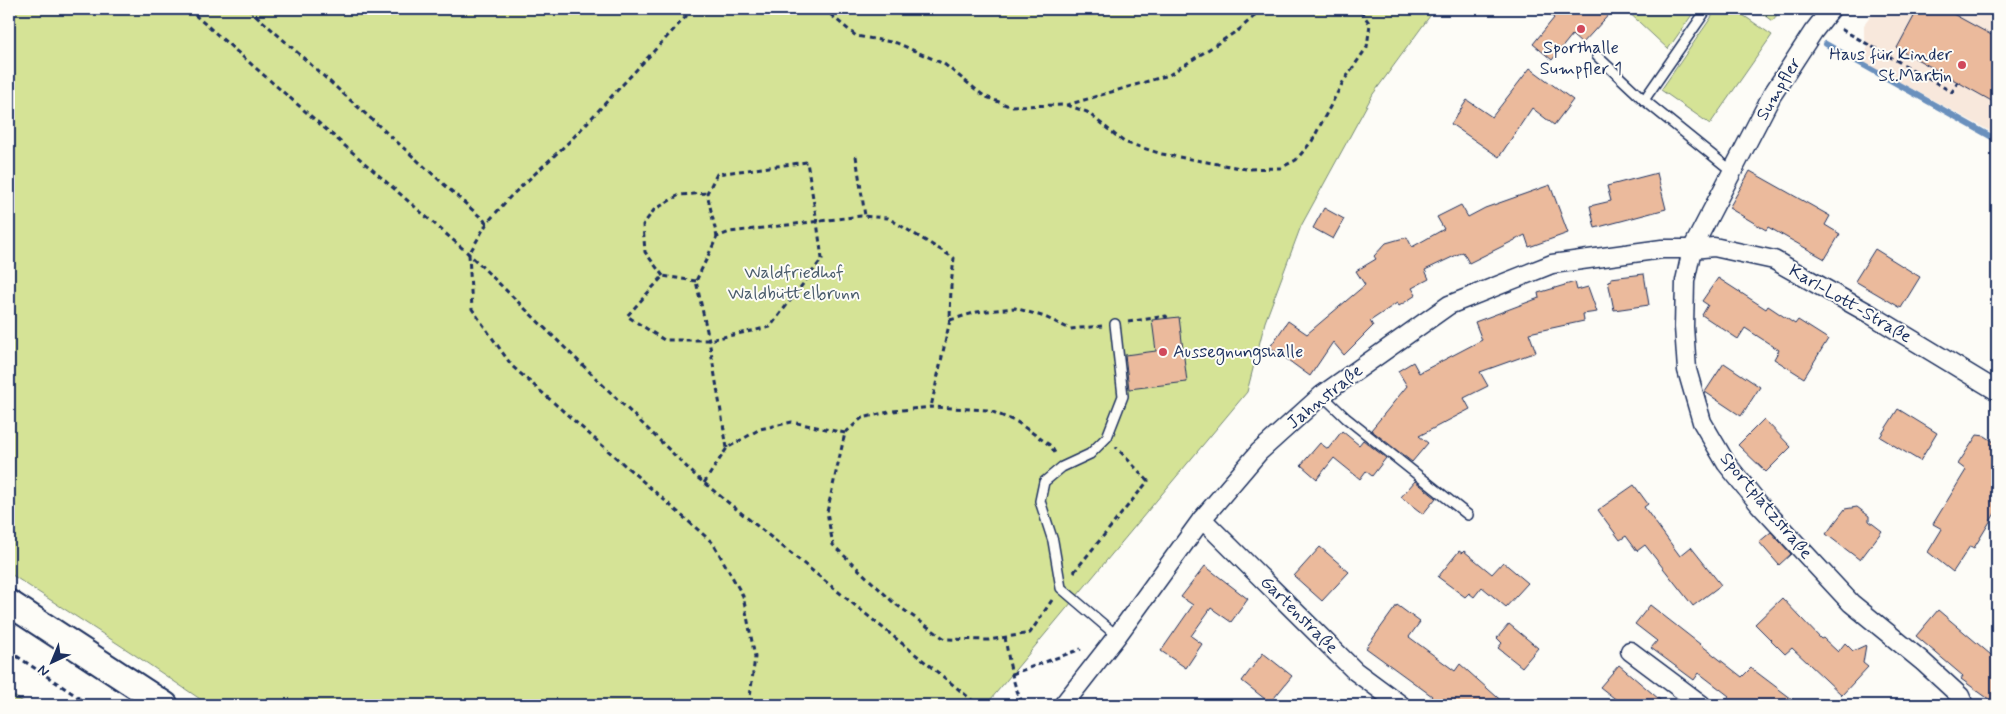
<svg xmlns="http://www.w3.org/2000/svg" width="2006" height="714" viewBox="0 0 2006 714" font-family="Mynerve,sans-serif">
<rect width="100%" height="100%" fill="#fdfcf7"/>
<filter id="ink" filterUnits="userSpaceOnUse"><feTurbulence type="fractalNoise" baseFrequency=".02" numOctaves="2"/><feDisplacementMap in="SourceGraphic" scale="10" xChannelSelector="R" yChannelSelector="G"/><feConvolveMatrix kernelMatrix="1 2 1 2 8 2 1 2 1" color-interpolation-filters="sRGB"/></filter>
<g filter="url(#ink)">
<polygon fill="#f8e8dc" points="1880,9 1997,9 1997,135 1861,61 1868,47 1864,37 1864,25 1871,16"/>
<g fill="#d5e396" stroke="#78897a">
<polygon points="9,9 1435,9 1373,94 1301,226 1265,322 1247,392 986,705 209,705 132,653 9,573"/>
<polygon points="1625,9 1696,9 1668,49"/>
<polygon points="1717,9 1734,9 1772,35 1710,124 1661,90"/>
<polygon points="1756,9 1782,9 1772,21"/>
<polygon points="9,693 28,705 9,705"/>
</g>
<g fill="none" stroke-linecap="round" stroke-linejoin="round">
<polyline stroke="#6b90bd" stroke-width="6" points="1826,44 1997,140"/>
</g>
<g fill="#ebba9c" stroke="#1b2f5e">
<polygon points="1544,9 1614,9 1582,44 1572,35 1552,60 1533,44 1554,18"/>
<polygon points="1918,9 1944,9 1997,38 1997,104 1897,48"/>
<polygon points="1530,68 1573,100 1554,125 1532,108 1499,157 1451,124 1467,100 1492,117"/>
<polygon points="1750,171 1830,216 1825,225 1840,234 1825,259 1768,227 1766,230 1729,208"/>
<polygon points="1657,173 1666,209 1595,228 1590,206 1611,201 1607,186"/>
<polygon points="1550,185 1568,233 1529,247 1525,235 1469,263 1463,252 1425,270 1429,279 1412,288 1416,295 1399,306 1397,303 1370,321 1373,326 1344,355 1333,342 1310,376 1270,347 1288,321 1307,334 1365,285 1356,271 1376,259 1374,256 1386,243 1407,237 1412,247 1444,229 1437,217 1461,205 1468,217 1485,208"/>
<polygon points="1324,208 1344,219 1333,239 1313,228"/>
<polygon points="1875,249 1920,277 1901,308 1855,281"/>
<polygon points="1644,274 1649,305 1614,310 1608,281 1611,280 1611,278"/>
<polygon points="1718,278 1766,309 1768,306 1795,324 1798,320 1828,339 1804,378 1774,359 1779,350 1745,328 1738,339 1702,315 1708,305 1702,301"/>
<polygon points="1575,282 1577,290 1588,287 1597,312 1583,314 1584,321 1529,333 1536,352 1480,372 1488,386 1464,398 1470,409 1419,436 1428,443 1412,462 1371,430 1407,386 1398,371 1413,362 1419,373 1482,340 1475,322 1539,298 1538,293"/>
<polygon points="1179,317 1187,382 1129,389 1125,355 1156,351 1152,320"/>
<polygon points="1724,363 1760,387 1741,416 1705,392"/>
<polygon points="1898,409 1937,433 1920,461 1880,437"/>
<polygon points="1764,419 1791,447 1766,472 1738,445"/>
<polygon points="1342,431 1359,445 1363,440 1386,458 1372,476 1366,471 1360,479 1334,458 1317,479 1301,465 1320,443 1328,449"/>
<polygon points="1977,435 1985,436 1997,444 1997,510 1974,548 1970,546 1953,572 1928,552 1942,529 1933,524 1966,470 1958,464"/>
<polygon points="1415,481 1436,498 1423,514 1401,497"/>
<polygon points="1634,485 1648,504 1644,507 1680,556 1691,547 1721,585 1693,606 1645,545 1637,551 1626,536 1620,540 1598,510"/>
<polygon points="1857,507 1869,516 1869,521 1882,531 1860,560 1826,534 1845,509"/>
<polygon points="1771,532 1791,554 1779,565 1759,542"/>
<polygon points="1320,547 1349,572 1322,601 1294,576"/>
<polygon points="1459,551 1462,553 1464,551 1492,574 1503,562 1528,583 1506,607 1482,587 1474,597 1469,593 1465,597 1438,577"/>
<polygon points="1205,566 1248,599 1231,622 1211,608 1191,636 1202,644 1186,668 1161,651 1193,605 1181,597"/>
<polygon points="1782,598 1821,639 1823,638 1838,652 1845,643 1853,651 1866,645 1863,663 1868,667 1842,695 1792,648 1785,654 1755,624"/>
<polygon points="1397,605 1420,622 1409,637 1455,671 1460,664 1506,705 1424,705 1432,696 1366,648"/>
<polygon points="1650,605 1742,677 1751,668 1800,705 1722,705 1729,696 1699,673 1694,680 1651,648 1657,641 1635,624"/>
<polygon points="1938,610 1997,660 1997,705 1961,679 1963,676 1916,636"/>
<polygon points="1509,624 1538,648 1522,667 1498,648 1502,643 1497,638"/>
<polygon points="1263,653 1292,676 1270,703 1242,681"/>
<polygon points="1619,665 1666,705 1623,705 1600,687"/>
</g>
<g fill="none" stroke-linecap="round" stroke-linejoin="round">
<g stroke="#1b2f5e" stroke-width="12">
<g id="service">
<polyline points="1597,56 1644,100 1733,172"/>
<polyline points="1644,100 1707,9"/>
<polyline points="1115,324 1123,396 1107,437 1090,454 1062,467 1044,482 1040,501 1053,541 1061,588 1117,636"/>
<polyline points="1322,395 1346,418 1468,515"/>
</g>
</g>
<g stroke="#1b2f5e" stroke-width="21">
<g id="minor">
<polyline points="1831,9 1813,32 1772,95 1692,249 1685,281 1684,327 1687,370 1702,422 1726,463 1759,504 1851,603 1922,661 1960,696 1964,705"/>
<polyline points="1202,519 1355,671 1401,705"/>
<polyline points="1630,651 1702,705"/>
<polyline points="1063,705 1117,636 1202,519 1259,452 1322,395 1449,305 1552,264 1662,249 1692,249 1714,247 1774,260 1870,314 1997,391"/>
</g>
</g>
<g stroke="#1b2f5e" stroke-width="29">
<polyline id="secondary" points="9,603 165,705"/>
</g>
<g stroke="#1b2f5e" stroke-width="3" stroke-dasharray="5 4" stroke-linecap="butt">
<polyline points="188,9 469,254 698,478 978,705"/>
<polyline points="249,9 487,223"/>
<polyline points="693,9 571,140 510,197 487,223 469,254 472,309 512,366 713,543 743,596 755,657 749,705"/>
<polyline points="824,9 856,36 897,43 944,64 984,96 1009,106 1067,105 1169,75 1240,29 1262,9"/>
<polyline points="1841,29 1952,92 1958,82"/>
<polyline points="1067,105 1087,112 1124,142 1162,154 1246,169 1280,168 1296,160 1312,141 1343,82 1367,47 1370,24 1359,9"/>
<polyline points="856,156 865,216"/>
<polyline points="663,276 645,252 643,225 654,210 679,195 707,193"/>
<polyline points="696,281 663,276 627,316 664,340 709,340 770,327 822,259 817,222 807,162 717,174 707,193 717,237"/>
<polyline points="950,320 977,312 1015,308 1045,317 1070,329 1102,326"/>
<polyline points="1128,322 1166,316 1167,318"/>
<polyline points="727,448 709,340 696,281 717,237 730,232 861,216 888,218 954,258 951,286 950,320 931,407"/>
<polyline points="704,483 727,448 760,429 792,422 845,433"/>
<polyline points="1074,572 1148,481 1116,447"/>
<polyline points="1052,600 1030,633 989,640 945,639 894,603 833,545 827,512 845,433 862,418 893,411 931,407 988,410 1017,422 1051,446 1056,455"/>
<path d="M1005 637C1009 661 1012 685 1024 705"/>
<polyline points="9,651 75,695 87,705"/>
<polyline points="1012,674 1081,649"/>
</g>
<use href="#service" stroke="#fdfcf7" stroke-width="9"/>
<use href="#minor" stroke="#fdfcf7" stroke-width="18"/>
<use href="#secondary" stroke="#fdfcf7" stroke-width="25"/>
</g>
</g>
<g fill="#d1495b" stroke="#fdfcf7" stroke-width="2">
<circle cx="1581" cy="29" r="5"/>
<circle cx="1962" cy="65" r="5"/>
<circle cx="1163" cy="352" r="5"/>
</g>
<g text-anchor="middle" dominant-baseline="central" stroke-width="4" stroke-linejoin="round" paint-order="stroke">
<g font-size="18" fill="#1b2f5e" stroke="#fdfcf7">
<text x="1581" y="48">Sporthalle<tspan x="1581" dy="21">Sumpfler 1</tspan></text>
<text x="1952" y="55" text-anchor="end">Haus für Kinder<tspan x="1952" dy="21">St.Martin</tspan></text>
<text x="1173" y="352" text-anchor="start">Aussegnungshalle</text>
</g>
<g font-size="18" fill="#1b2f5e" stroke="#fdfcf7">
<text transform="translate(1779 89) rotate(-59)">Sumpfler</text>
<text transform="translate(1850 304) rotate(30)">Karl-Lott-Straße</text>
<text transform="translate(1325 397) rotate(-39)">Jahnstraße</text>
<text transform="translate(1766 506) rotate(50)">Sportplatzstraße</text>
<text transform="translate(1299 615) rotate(45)">Gartenstraße</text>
</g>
<g font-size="18" fill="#4a5c6c" stroke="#fdfcf7">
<text x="794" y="273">Waldfriedhof<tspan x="794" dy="21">Waldbüttelbrunn</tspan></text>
</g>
</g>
<rect width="2006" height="714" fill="none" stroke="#fdfcf7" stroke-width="30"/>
<rect x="15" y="15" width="1976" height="684" fill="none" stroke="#1b2f5e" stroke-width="2" filter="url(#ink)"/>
<g transform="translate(52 662) rotate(224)" stroke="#fdfcf7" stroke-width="4" paint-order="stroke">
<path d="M0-4L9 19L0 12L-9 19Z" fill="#1b2f5e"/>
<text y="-8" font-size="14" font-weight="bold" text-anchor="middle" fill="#1b2f5e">N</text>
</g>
</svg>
